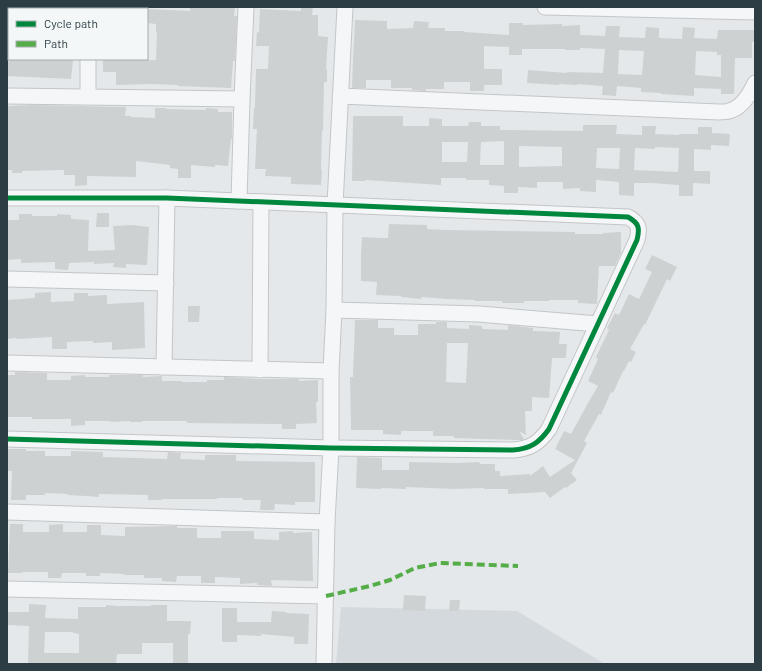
<svg xmlns="http://www.w3.org/2000/svg" width="762" height="671" viewBox="0 0 762 671" font-family="Barlow,sans-serif">
<rect width="100%" height="100%" fill="#e5e8ea"/>
<polygon fill="#d4d9dd" points="341,607 517,611 605,664 336,664"/>
<g fill="#cdd1d2" fill-rule="evenodd">
<polygon points="190,7 235,7 234,16 237,16 235,61 233,61 231,88 178,86 178,85 152,84 116,85 116,72 103,72 103,60 156,60 157,32 156,32 156,24 147,23 147,9 190,11"/>
<polygon points="301,7 313,7 312,15 318,15 318,36 328,37 326,69 327,69 327,82 324,82 323,131 322,130 321,170 322,170 321,185 291,184 291,177 265,176 266,169 255,169 257,129 253,129 254,108 255,108 256,69 268,69 269,46 256,46 257,32 259,33 260,9 301,11"/>
<path d="M355 20 387 21V29L413 28 414 21 429 22 428 28H445V31H464V32L509 35V23H523V25L562 24V26L580 25V35L605 36 606 26H620L619 37 645 38 646 27 659 28V38L682 39 683 27 695 28 694 38 717 39 718 30H755V42H752V58H735L734 94H721V89L694 88V96L661 94V93L641 92V88L617 86 616 96 602 95 603 86 577 84V85L559 84V85L527 83 528 70 567 73V72L603 73 605 49 580 48V50H565V49H522V55H509V47L484 46V69H502V85H484V91H470V82H444V89H426V91L412 90V88H391V80H366V88H352L353 60ZM619 50 644 51 642 75 618 74ZM696 51 717 52V55H721V77L695 75Z"/>
<polygon points="7,59 55,59 73,60 71,79 7,76"/>
<polygon points="33,105 126,107 125,116 131,116 131,117 155,118 155,108 166,108 166,109 206,110 206,108 218,109 218,112 232,112 232,139 231,139 228,166 215,165 215,167 191,165 191,178 178,178 178,169 170,168 170,165 136,161 136,177 87,176 87,185 75,186 75,175 64,175 64,170 22,171 22,173 12,173 12,170 7,170 7,106"/>
<path d="M353 116H403V126H429V118L442 119V126H468L469 122H481V126H500V130L583 131V125H617L616 134 642 135V126H656L655 134 679 135V134H698V127H712V133L730 134 729 146 711 145V150L694 149V171H710V184L693 183V196H679V185L651 183H634V196L619 195V182L596 180V192L580 191V188L563 189V182H537V188L518 187V193H504V186L489 185V180H466V178H441V185L365 180V181H352ZM504 141V165H480L481 142ZM442 142H468L467 162H442ZM519 146 562 147V166L519 167ZM655 147 679 148 678 172 634 170 635 148 655 149ZM597 148H620L619 169 596 168Z"/>
<polygon points="97,213 109,213 109,227 96,227"/>
<polygon points="19,214 32,214 32,216 57,216 57,214 71,215 71,219 89,220 88,251 115,250 113,226 132,225 149,227 147,265 126,264 126,268 113,267 114,263 94,264 94,262 69,263 68,270 55,269 55,262 21,263 21,259 7,260 7,220 19,220"/>
<polygon points="389,224 427,225 427,229 447,230 575,232 575,234 603,234 603,233 621,232 621,253 615,266 599,266 597,304 578,303 578,300 549,300 549,301 524,301 524,303 502,303 502,301 475,301 475,300 447,299 421,297 421,299 401,297 401,296 376,295 377,282 361,281 361,256 362,237 382,238 388,238"/>
<polygon points="652,255 677,267 670,281 667,279 645,325 644,324 630,349 636,352 631,362 629,361 624,371 623,371 613,393 611,392 601,415 599,414 584,441 587,443 571,473 577,480 566,488 565,487 550,498 545,492 508,494 508,489 484,489 484,488 455,489 406,487 406,489 381,488 381,489 356,488 357,457 382,458 382,470 409,470 409,462 458,463 479,462 480,464 495,464 495,471 500,471 500,476 530,474 530,476 543,466 550,477 575,460 555,449 564,431 571,434 588,403 598,386 588,381 598,359 596,357 609,330 607,328 615,313 619,315 629,294 639,299 652,272 645,269"/>
<polygon points="51,292 51,302 74,301 74,293 88,293 88,296 107,295 107,304 144,302 145,348 112,350 112,342 93,343 93,341 67,342 67,349 52,349 52,337 16,339 16,338 7,339 7,300 35,298 35,293"/>
<polygon points="188,306 200,306 199,322 188,322"/>
<path d="M355 320H378V328H394V335H418V324H436V322H447V328L469 329V325L482 326V329L508 330V325L533 328V331L560 332 559 344H567L566 358H552L549 398 532 397V411H525L526 435 519 431 524 439 522 440 483 439 454 438V436H433V431H401V435L383 434V430H351L350 377H353ZM447 343H468L466 383 446 382Z"/>
<polygon points="15,372 47,373 47,380 71,380 71,376 85,375 85,377 109,377 109,375 143,375 143,377 162,376 162,381 182,381 182,382 207,382 207,380 224,380 224,377 260,379 299,379 299,381 318,380 318,402 316,402 317,423 296,424 296,429 282,429 282,424 187,423 187,421 142,421 142,422 130,422 130,421 111,422 111,421 85,421 85,425 71,426 71,419 32,419 32,417 7,417 7,375 15,375"/>
<polygon points="7,449 26,449 26,451 45,451 45,456 71,456 71,451 103,452 103,457 167,459 168,452 181,453 180,459 205,460 205,455 236,455 236,461 315,462 315,502 295,502 295,505 275,504 274,510 260,510 261,500 243,500 243,498 217,498 217,499 162,499 162,500 148,500 148,495 99,494 99,497 86,496 68,495 68,494 45,493 45,495 26,495 26,500 11,500 12,471 7,471"/>
<polygon points="10,524 23,524 23,532 49,532 49,525 63,524 63,532 87,532 87,525 101,525 101,535 125,536 125,527 172,526 177,526 177,528 197,528 197,538 221,538 221,531 254,531 254,539 279,540 279,532 293,531 293,533 312,532 313,581 271,580 272,586 257,585 257,583 240,584 240,578 215,577 215,583 201,583 201,576 177,576 176,582 162,581 162,578 144,578 144,575 124,575 124,574 100,573 100,576 86,576 86,573 62,573 61,578 48,578 48,572 22,572 22,573 8,573"/>
<polygon points="404,595 426,596 425,611 403,610"/>
<polygon points="450,600 460,600 459,611 449,611"/>
<path d="M29 604 46 605 45 618 78 619V607H106V605L118 606H151V605H167V621H191L190 634H188V664H173V643H142V654H117L116 664H28L29 626 8 625V612H29ZM45 632H70L79 634V653H44Z"/>
<polygon points="222,608 237,608 237,622 271,622 272,611 286,612 286,613 309,614 308,644 294,644 294,637 261,634 261,636 237,635 237,642 222,642"/>
</g>
<g fill="none" stroke-linecap="round" stroke-linejoin="round">
<g stroke="#c3c6c8" stroke-width="17">
<g id="street">
<polyline points="88,7 88,9"/>
<polyline points="545,7 755,12"/>
<polyline points="88,59 88,97"/>
<polyline points="7,96 242,99"/>
<path d="M340 96 719 112C722 112 726 112 729 111 742 108 750 94 755 83"/>
<path d="M7 198H167L628 217C639 223 640 228 637 240L549 429C539 443 530 449 513 450L331 448 7 439"/>
<polyline points="239,201 242,99 246,7"/>
<polyline points="7,279 166,283"/>
<polyline points="334,310 479,314 598,324"/>
<polyline points="7,363 331,371"/>
<polyline points="164,367 167,198"/>
<polyline points="260,370 261,202"/>
<polyline points="7,512 327,522"/>
<polyline points="7,589 326,596"/>
<polyline points="324,664 327,522 331,448 331,371 334,310 335,205 345,7"/>
</g>
</g>
<use href="#street" stroke="#f5f6f7" stroke-width="15"/>
<polyline stroke="#54ad47" stroke-width="4" stroke-dasharray="8 4" stroke-linecap="butt" points="326,596 370,586 390,580 415,568 440,563 518,566"/>
<g stroke="#f4f7f8" stroke-width="8">
<path id="cycleway" d="M7 198H167L628 217C639 223 640 228 637 240L549 429C539 443 530 449 513 450L331 448 7 439"/>
</g>
<use href="#cycleway" stroke="#00873e" stroke-width="5"/>
</g>
<rect width="762" height="671" fill="none" stroke="#2c3d43" stroke-width="16"/>
<rect x="8" y="8" width="140" height="52" fill="#f4f7f8" stroke="#a4adb0"/>
<rect x="16" y="21" width="20" height="6" fill="#00873e" stroke="#a4adb0"/>
<text x="44" y="28" font-size="12" fill="#2c3d43">Cycle path</text>
<rect x="16" y="41" width="20" height="6" fill="#54ad47" stroke="#a4adb0"/>
<text x="44" y="48" font-size="12" fill="#2c3d43">Path</text>
</svg>
